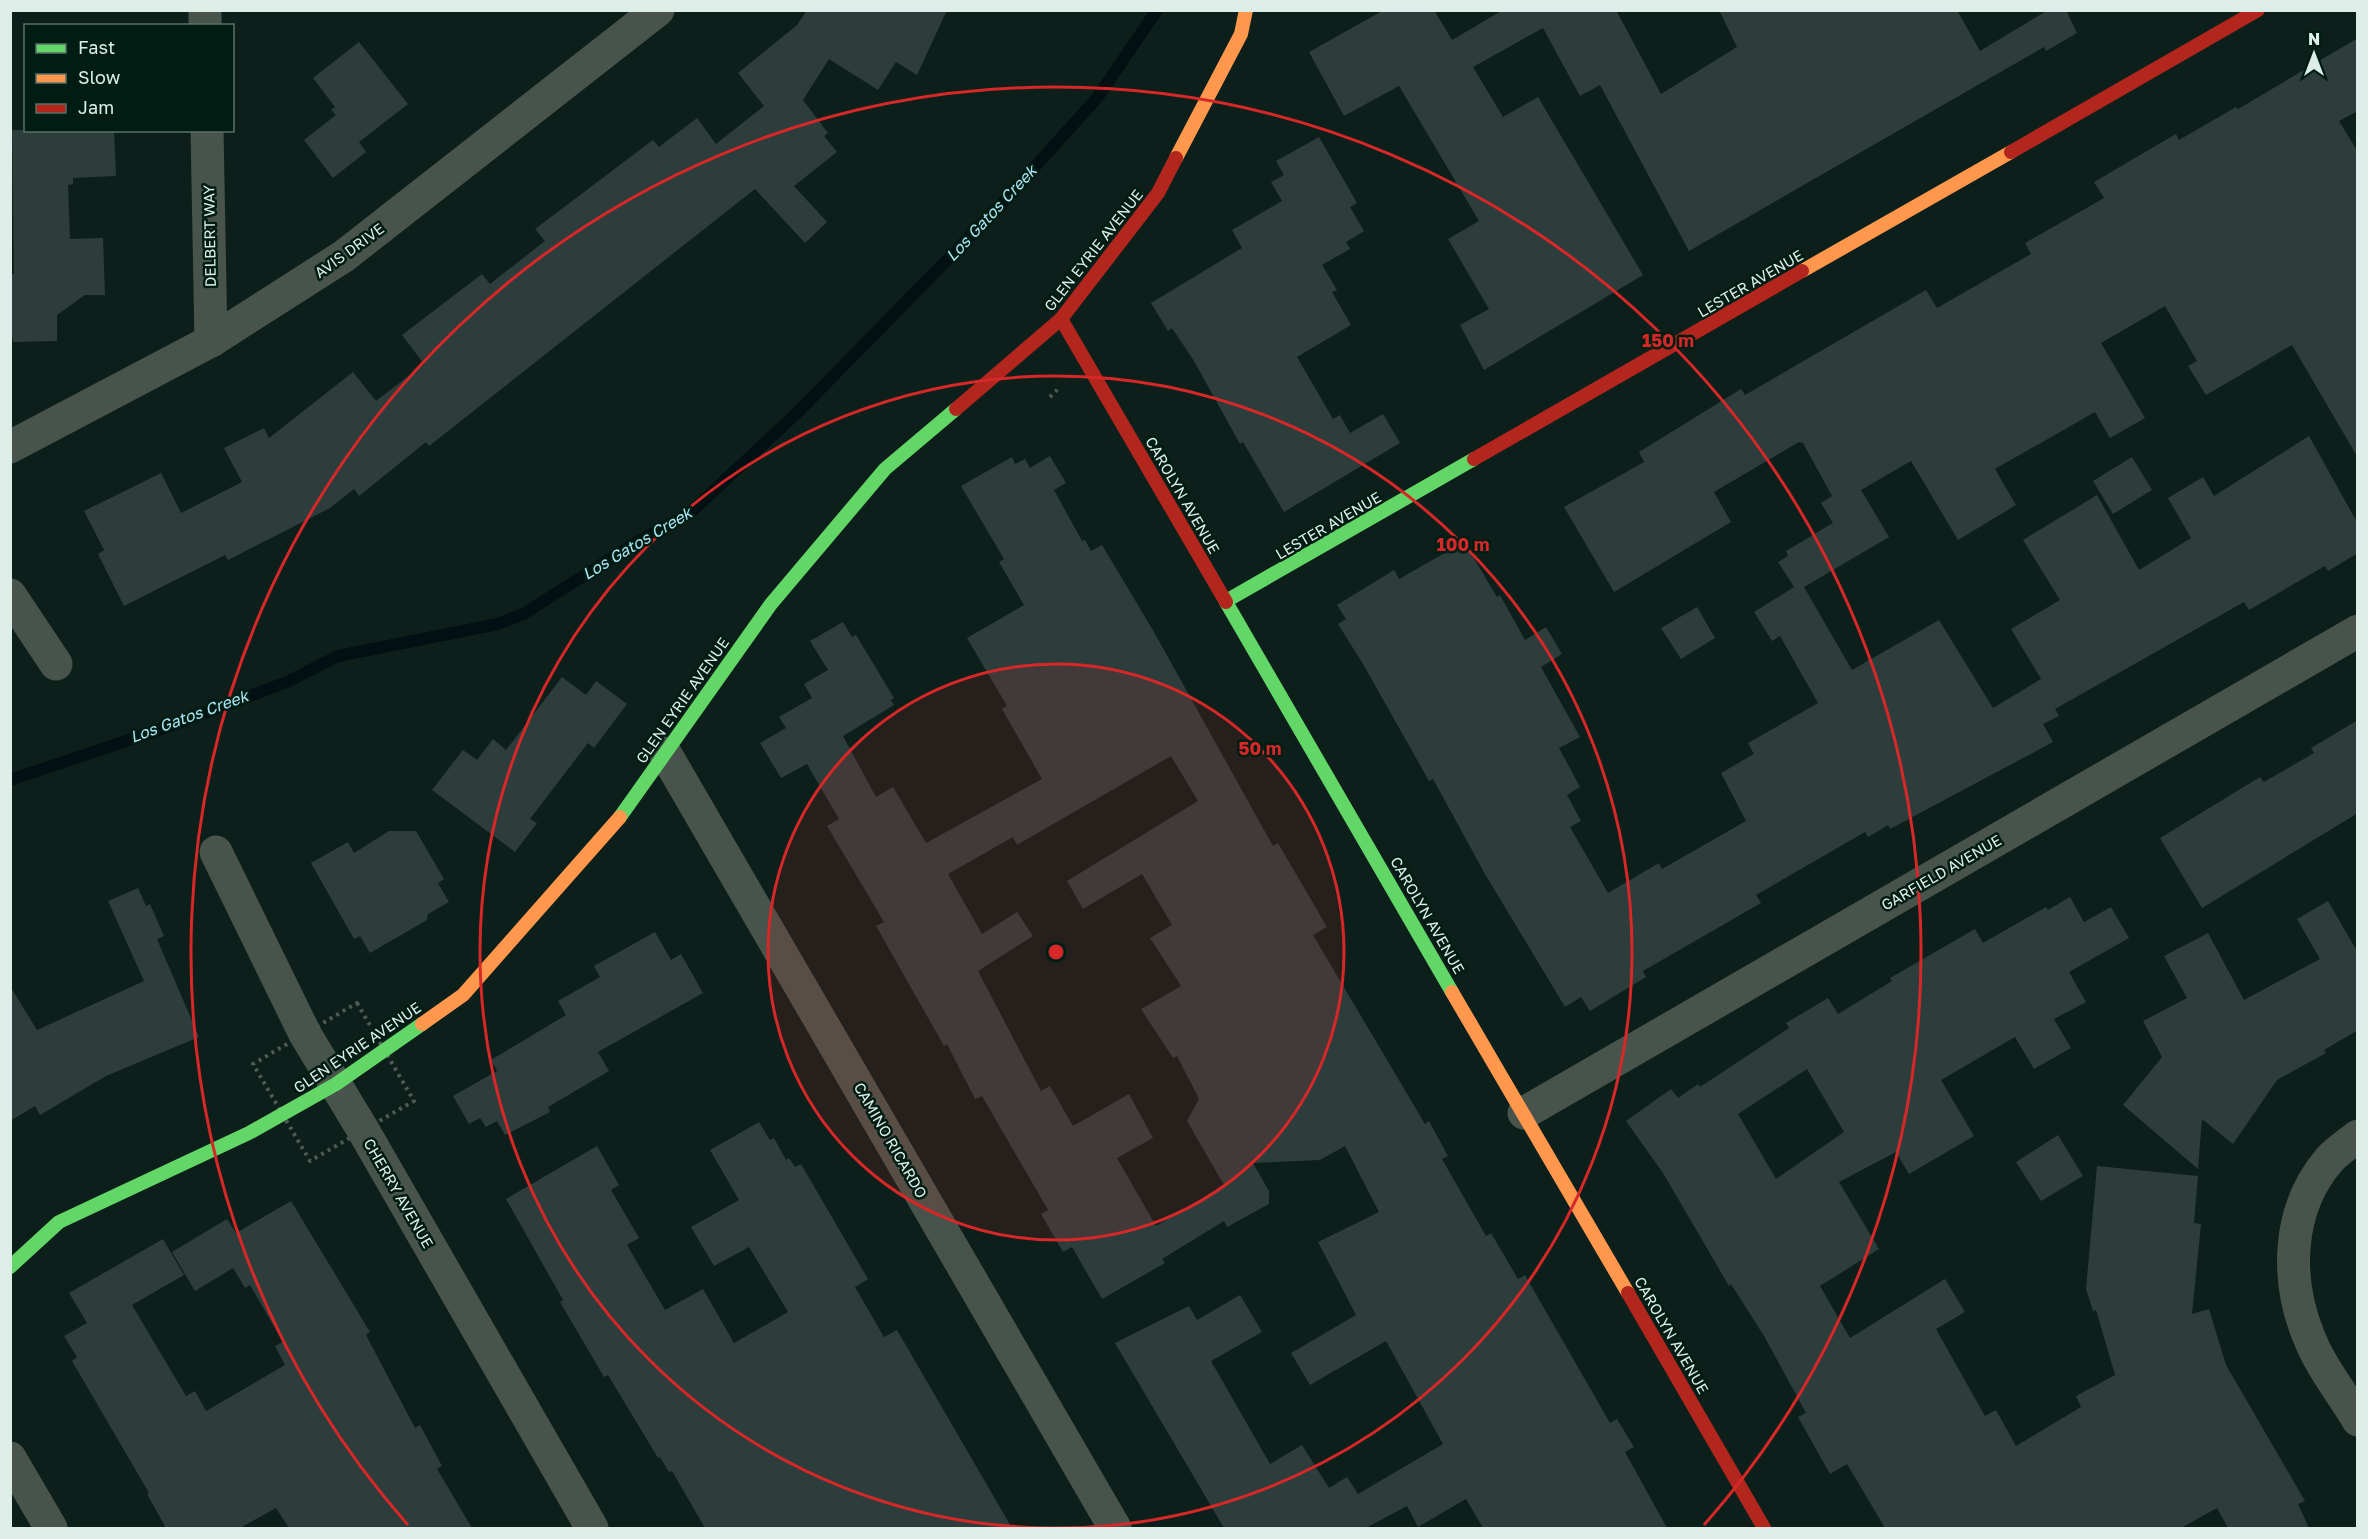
<svg xmlns="http://www.w3.org/2000/svg" width="2368" height="1539" viewBox="0 0 2368 1539" font-family="'Golos Text',sans-serif">
<rect width="100%" height="100%" fill="#0d1f1a"/>
<g fill="none" stroke-linecap="round" stroke-linejoin="round">
<polyline stroke="#021013" stroke-width="12" points="10,780 156,731 287,682 338,656 498,624 525,613 637,542 689,514 799,411 994,212 1097,98 1157,10"/>
</g>
<g fill="#2d3d3b" fill-rule="evenodd">
<polygon points="807,10 947,10 917,75 896,62 878,90 829,59 803,100 828,133 824,136 837,152 794,186 827,222 805,243 755,189 429,446 426,442 359,496 354,489 330,508 228,560 225,555 124,606 98,554 104,550 84,511 161,473 181,513 242,482 224,448 264,428 269,438 353,372 376,401 424,364 402,335 482,274 490,284 545,241 535,229 653,140 659,147 697,118 716,144 764,106 738,73 797,25"/>
<polygon points="1384,10 1434,10 1452,40 1503,10 1616,10 1661,94 1737,47 1719,10 1957,10 1980,51 2048,10 2066,10 2077,33 2046,51 2044,47 1689,251 1600,85 1580,96 1543,28 1473,67 1503,117 1538,97 1643,275 1484,370 1460,325 1489,309 1448,239 1479,221 1399,86 1344,116 1309,52"/>
<polygon points="2358,38 2358,111 2339,121 2358,152 2358,458 2292,345 2206,395 2188,366 2197,361 2165,306 2101,343 2145,418 2110,438 2095,412 1995,469 2016,505 1958,540 1911,461 1861,490 1889,537 1804,587 1852,670 1939,620 1993,708 2041,679 2011,629 2060,600 2023,540 2097,495 2139,570 2191,538 2168,498 2203,477 2214,496 2309,436 2358,524 2358,553 2328,571 2325,566 2249,610 2244,602 2055,709 2059,716 2043,724 2053,742 1890,829 1888,825 1868,837 1865,832 1756,895 1761,903 1643,971 1646,977 1590,1011 1581,997 1565,1007 1485,874 1433,779 1429,781 1363,664 1338,624 1346,619 1337,605 1394,570 1399,579 1464,542 1497,597 1500,595 1525,640 1546,627 1562,654 1541,667 1580,737 1559,748 1580,787 1567,795 1581,821 1570,827 1608,893 1659,863 1662,869 1746,821 1721,773 1754,754 1748,743 1818,703 1780,636 1772,641 1754,612 1794,587 1778,562 1788,556 1786,551 1833,523 1821,503 1832,496 1803,443 1799,442 1714,492 1731,522 1614,592 1564,507 1644,462 1639,452 1741,389 1745,395 1926,290 1937,308 2031,254 2025,243 2104,198 2094,182 2176,134 2179,140 2236,107 2238,109"/>
<polygon points="359,42 408,104 359,142 366,152 333,178 304,140 336,115 331,110 335,107 313,78"/>
<polygon points="12,130 114,130 116,176 73,178 73,184 68,185 70,239 103,238 105,295 85,295 57,315 57,341 13,342 10,319 10,274 14,274"/>
<polygon points="1319,137 1357,203 1350,207 1364,231 1346,242 1350,249 1322,265 1337,290 1332,292 1351,325 1297,357 1333,419 1340,415 1350,433 1383,414 1400,443 1284,512 1243,442 1240,444 1194,361 1172,328 1168,331 1151,303 1242,248 1232,230 1282,201 1271,182 1284,175 1276,161"/>
<path d="M1050 456 1066 483 1054 490 1082 541 1085 540 1091 551 1102 545 1154 632 1273 846 1278 843 1327 927 1313 935 1425 1124 1429 1121 1448 1156 1442 1159 1486 1236 1491 1233 1518 1279 1525 1275 1610 1423 1617 1419 1634 1447 1625 1452 1667 1528H1483L1466 1499 1418 1527 1407 1506 1366 1528H1224L1115 1343 1189 1306 1197 1320 1240 1295 1262 1332 1211 1361 1270 1464 1302 1445 1329 1488 1347 1477 1358 1494 1443 1444 1386 1341 1310 1385 1291 1353 1356 1315 1318 1242 1379 1212 1345 1146 1320 1160 1253 1163 1269 1191V1204L1227 1227 1224 1221 1162 1259 1165 1263 1102 1299 1072 1247 1063 1252 1041 1214 1048 1210 982 1096 975 1099 947 1044 944 1046 876 926 884 922 827 826 839 819 807 764 781 778 760 743 786 728 779 717 812 698 804 684 828 670 810 641 843 622 852 637 856 635 894 698 891 700 894 705 843 736 876 797 893 787 926 843 1042 779 1002 709 1007 706 967 638 1024 605 999 562 1004 559 961 486 1012 457 1015 464 1025 459 1030 468ZM1171 756 1198 801 1067 881 1083 909 1142 874 1172 925 1150 938 1181 986 1141 1009 1173 1058 1177 1056 1199 1099 1187 1121 1224 1185 1156 1226 1117 1158 1153 1138 1129 1094 1073 1126 1050 1086 1041 1091 978 971 1033 936 1017 912 982 934 948 874 1013 837 1017 845Z"/>
<polygon points="2132,457 2152,490 2113,514 2093,481"/>
<polygon points="1697,607 1715,638 1681,659 1661,628"/>
<polygon points="562,677 586,695 596,681 627,704 594,748 588,743 530,819 537,823 515,852 432,790 463,750 477,760 493,739 506,750"/>
<polygon points="2358,720 2358,813 2202,908 2160,838 2260,777 2264,782 2314,753 2311,748"/>
<polygon points="389,831 416,831 444,879 438,883 449,902 428,914 427,920 370,953 360,936 354,939 311,863 348,842 354,853"/>
<polygon points="138,888 146,906 150,904 164,936 157,939 199,1037 106,1076 40,1115 35,1106 10,1121 10,986 37,1030 144,981 108,901"/>
<path d="M2070 897 2084 922 2111 907 2129 938 2069 972 2086 1002 2054 1019 2071 1048 2034 1069 2015 1037 1941 1080 1974 1136 1909 1174 1896 1152 1839 1182 1879 1249 1820 1286 1850 1338 1945 1279 1965 1312 1936 1329 1985 1416 1996 1410 2016 1446 2081 1407 2076 1396 2115 1375 2096 1310 2093 1311 2086 1289 2097 1166 2198 1176 2194 1223 2201 1224 2192 1314 2209 1309 2226 1365 2305 1501 2298 1504 2309 1528H2228L2217 1508 2181 1528H1885L1847 1464 1830 1474 1798 1417 1806 1413 1764 1336 1731 1284 1729 1286 1663 1173 1626 1121 1671 1089 1678 1098 1698 1084 1700 1087 1789 1028 1786 1023 1828 998 1838 1014 1892 981 1890 978 1975 929 1983 943 2046 907 2048 910ZM1807 1069 1844 1132 1776 1179 1738 1114Z"/>
<polygon points="2328,901 2358,953 2358,1030 2324,1050 2326,1053 2277,1080 2233,1144 2202,1119 2198,1169 2123,1105 2162,1057 2143,1021 2187,998 2164,956 2208,933 2244,1000 2320,959 2297,919"/>
<polygon points="655,932 671,960 681,954 703,993 598,1052 609,1071 548,1107 550,1112 505,1135 497,1121 486,1127 480,1118 469,1124 453,1096 497,1071 491,1060 566,1015 558,1001 600,977 594,966"/>
<polygon points="759,1122 770,1140 774,1138 786,1160 789,1158 795,1167 801,1164 868,1279 855,1287 884,1337 897,1330 1012,1528 705,1528 672,1471 669,1472 660,1457 658,1458 608,1375 604,1377 560,1302 563,1300 506,1199 597,1146 619,1185 611,1190 639,1238 627,1245 665,1310 703,1289 734,1343 788,1312 749,1247 714,1266 691,1227 739,1200 710,1150"/>
<polygon points="2058,1135 2083,1176 2041,1201 2016,1162"/>
<polygon points="291,1201 370,1332 366,1335 415,1428 420,1425 442,1466 437,1469 472,1528 289,1528 276,1508 240,1528 166,1528 147,1494 149,1493 72,1361 77,1357 64,1336 87,1323 69,1293 163,1239 184,1275 132,1305 186,1396 195,1391 206,1411 285,1365 275,1346 283,1342 250,1285 245,1288 233,1268 195,1291 172,1252 227,1219 236,1233"/>
</g>
<g fill="none" stroke-linecap="round" stroke-linejoin="round">
<g stroke="#4e5a54" stroke-width="4" stroke-dasharray="3 4.5" stroke-linecap="butt">
<polyline points="1050,397 1060,387"/>
<polygon points="357,1003 414,1101 310,1161 253,1064"/>
</g>
<g stroke="#48544b" stroke-width="33">
<polyline points="205,10 205,26"/>
<polyline points="207,130 211,341"/>
<polyline points="10,447 211,341 344,256 658,10"/>
<polyline points="10,595 56,664"/>
<polyline points="665,753 1115,1528"/>
<polyline points="216,852 305,1034 363,1130 592,1528"/>
<polyline points="1524,1113 2358,631"/>
<path d="M2358 1136C2348 1144 2337 1151 2329 1160 2287 1209 2285 1279 2309 1337 2320 1366 2342 1393 2358 1420"/>
<polyline points="10,1458 51,1528"/>
</g>
<g stroke="#63d668" stroke-width="14">
<polyline points="1226,601 1474,459"/>
<polyline points="1226,602 1452,992"/>
<polyline points="620,817 771,604 885,469 956,409"/>
<polyline points="10,1267 59,1222 249,1133 336,1084 422,1024"/>
</g>
<g stroke="#ff974d" stroke-width="14">
<polyline points="1176,158 1241,34 1246,10"/>
<polyline points="1802,271 2011,152"/>
<polyline points="1452,992 1628,1293"/>
<polyline points="422,1024 463,995 620,817"/>
</g>
<g stroke="#b3261e" stroke-width="14">
<polyline points="2011,152 2258,10"/>
<polyline points="1061,319 1226,602"/>
<polyline points="956,409 1061,319 1158,193 1176,158"/>
<polyline points="1474,459 1802,271"/>
<polyline points="1628,1293 1764,1528"/>
</g>
</g>
<circle cx="1056" cy="952" r="288" fill="#d62828" fill-opacity=".12"/>
<g fill="none" stroke="#d62828" stroke-width="3">
<circle cx="1056" cy="952" r="288"/>
<circle cx="1056" cy="952" r="576"/>
<path d="M408 1525A865 865 0 1 1 1704 1525"/>
</g>
<g text-anchor="middle" dominant-baseline="central" stroke-width="5" stroke-linejoin="round" paint-order="stroke">
<g font-size="15" fill="#dceee7" stroke="#001d14">
<text transform="translate(209 236) rotate(-91)">DELBERT WAY</text>
<text transform="translate(349 250) rotate(-36)">AVIS DRIVE</text>
<text transform="translate(1093 250) rotate(-52)">GLEN EYRIE AVENUE</text>
<text transform="translate(1750 283) rotate(-30)">LESTER AVENUE</text>
<text transform="translate(1183 495) rotate(60)">CAROLYN AVENUE</text>
<text transform="translate(1328 525) rotate(-30)">LESTER AVENUE</text>
<text transform="translate(682 700) rotate(-55)">GLEN EYRIE AVENUE</text>
<text transform="translate(1941 872) rotate(-30)">GARFIELD AVENUE</text>
<text transform="translate(1428 915) rotate(60)">CAROLYN AVENUE</text>
<text transform="translate(357 1047) rotate(-34)">GLEN EYRIE AVENUE</text>
<text transform="translate(891 1140) rotate(60)">CAMINO RICARDO</text>
<text transform="translate(399 1193) rotate(60)">CHERRY AVENUE</text>
<text transform="translate(1672 1335) rotate(60)">CAROLYN AVENUE</text>
</g>
<g font-size="16" font-style="italic" fill="#ace5f4" stroke="#001d14">
<text transform="translate(991 213) rotate(-47)">Los Gatos Creek</text>
<text transform="translate(637 543) rotate(-31)">Los Gatos Creek</text>
<text transform="translate(189 716) rotate(-20)">Los Gatos Creek</text>
</g>
</g>
<circle cx="1056" cy="952" r="9" fill="#d62828" stroke="#001d14" stroke-width="3"/>
<g font-size="18" text-anchor="middle" font-weight="bold" fill="#d62828" stroke="#001d14" stroke-width="5" stroke-linejoin="round" paint-order="stroke">
<text x="1668" y="347">150 m</text>
<text x="1463" y="551">100 m</text>
<text x="1260" y="755">50 m</text>
</g>
<rect width="2368" height="1539" fill="none" stroke="#dceee7" stroke-width="24"/>
<rect x="24" y="24" width="210" height="108" fill="#001d14" stroke="#587168" stroke-width="1.5"/>
<rect x="36" y="44" width="30" height="9" fill="#63d668" stroke="#587168" stroke-width="1.5"/>
<text x="78" y="54" font-size="18" fill="#dceee7">Fast</text>
<rect x="36" y="74" width="30" height="9" fill="#ff974d" stroke="#587168" stroke-width="1.5"/>
<text x="78" y="84" font-size="18" fill="#dceee7">Slow</text>
<rect x="36" y="104" width="30" height="9" fill="#b3261e" stroke="#587168" stroke-width="1.5"/>
<text x="78" y="114" font-size="18" fill="#dceee7">Jam</text>
<g transform="translate(2314 54)" stroke="#001d14" stroke-width="4.5" paint-order="stroke">
<path d="M0-4.5L10 22L0 15L-10 22Z" fill="#dceee7"/>
<text y="-9" font-size="16" font-weight="bold" text-anchor="middle" fill="#dceee7">N</text>
</g>
</svg>
